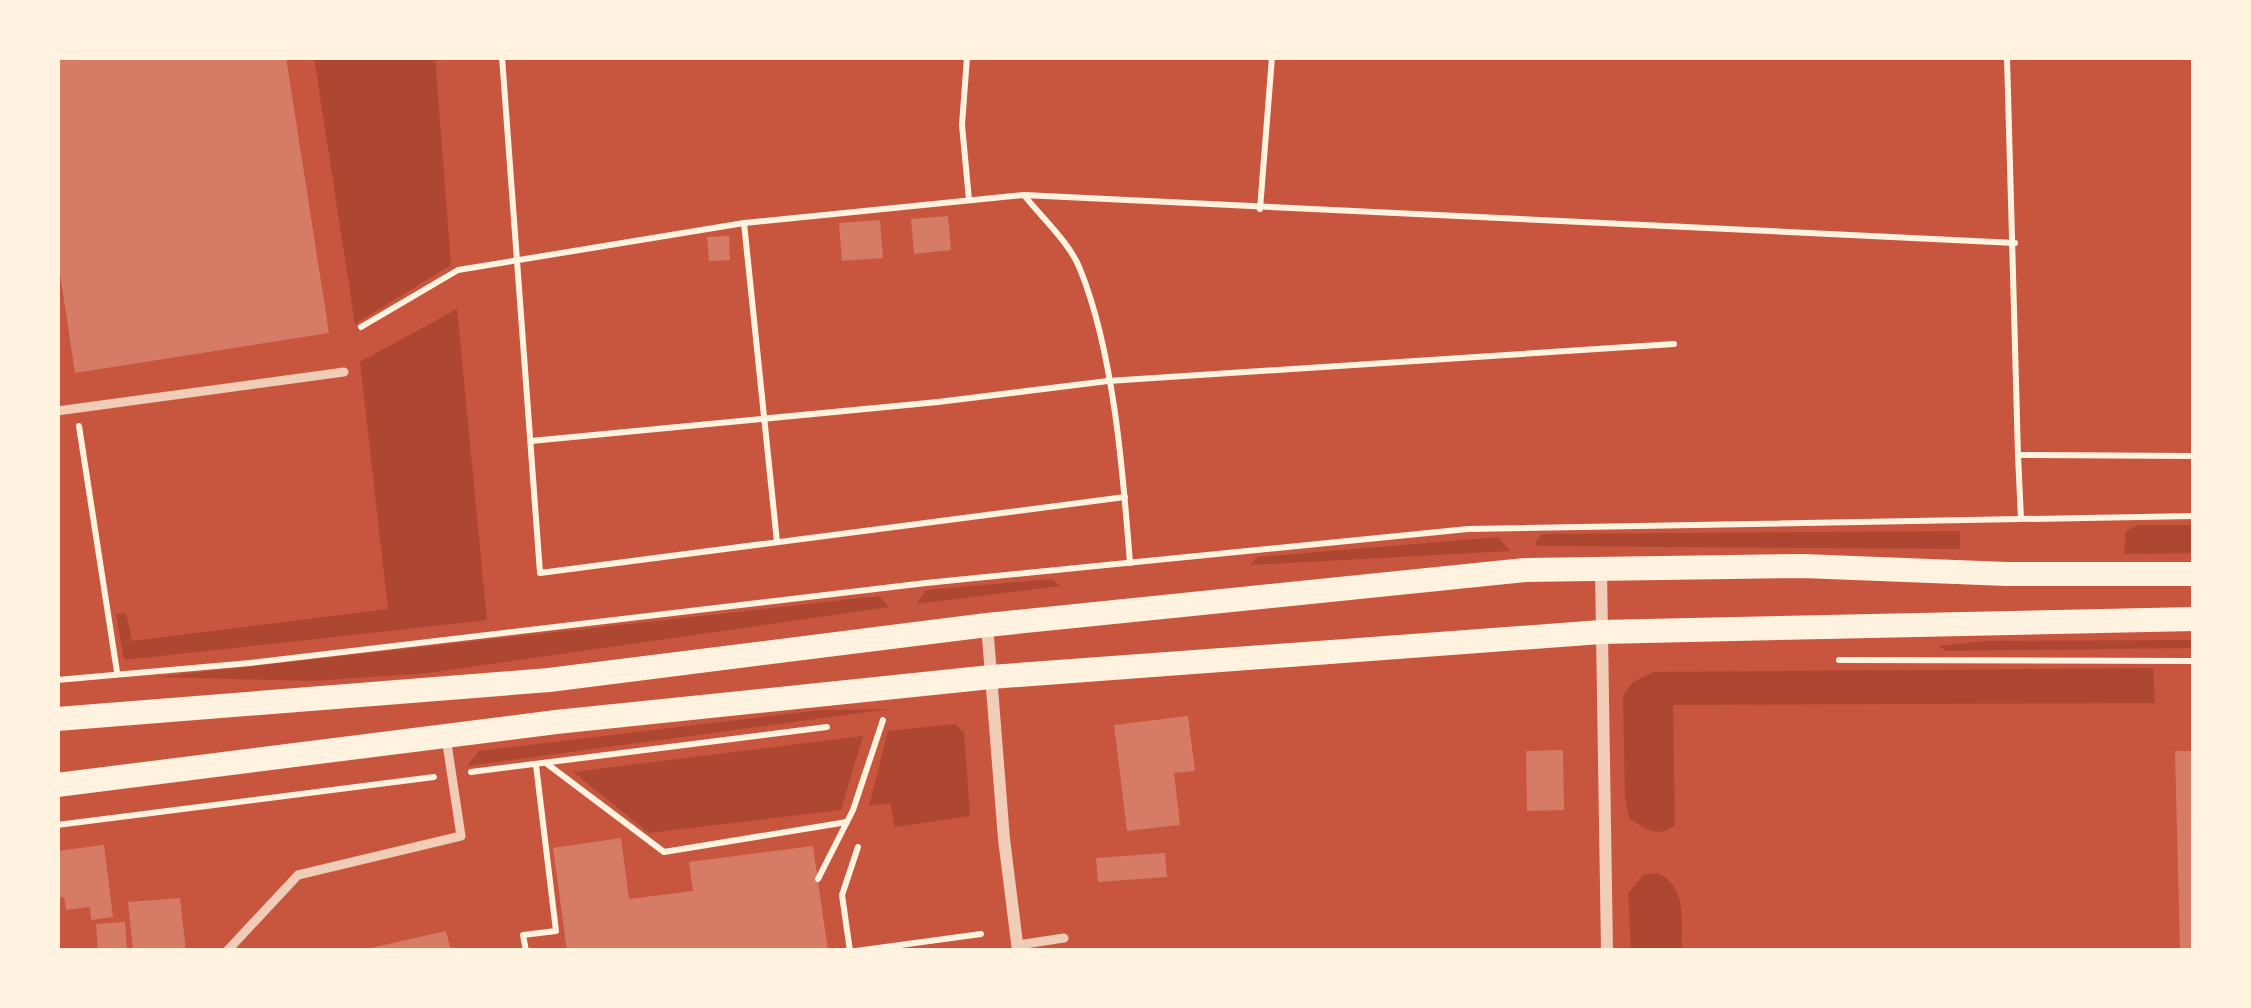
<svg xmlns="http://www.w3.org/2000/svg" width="2251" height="1008" viewBox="0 0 2251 1008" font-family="Barlow,sans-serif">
<rect width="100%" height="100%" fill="#c8553d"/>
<g fill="#ae4732">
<polygon points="314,57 435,57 451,265 355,324"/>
<polygon points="457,309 487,620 124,660 116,615 126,613 132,641 388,609 360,362"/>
<polygon points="2138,525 2194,525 2194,553 2124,554 2126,531"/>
<polygon points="1960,531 1960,549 1537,546 1535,542 1542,534"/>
<polygon points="1499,537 1510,551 1250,565 1258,557"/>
<polygon points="1052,579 1060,586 917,604 926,590"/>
<polygon points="879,596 889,607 428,673 312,681 156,677"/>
<polygon points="2194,640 2194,648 1946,651 1939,646 1984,641"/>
<path d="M2153 668 2155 703 1673 705 1675 825C1657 839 1646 829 1629 818L1625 799 1623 695 1633 682 1653 672Z"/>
<polygon points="891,709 467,766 479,751 821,710"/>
<polygon points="955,724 964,732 970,816 895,827 890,803 869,806 888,731"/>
<polygon points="863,736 841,810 649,833 573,772"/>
<path d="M1658 873C1688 888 1681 921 1682 951H1631L1628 893 1643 875Z"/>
</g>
<g fill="#d67c66">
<polygon points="57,57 286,57 329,333 75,373 57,254"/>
<polygon points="948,216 951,250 914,254 911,219"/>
<polygon points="880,220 883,258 842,261 839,223"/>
<polygon points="729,236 730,260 709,261 707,237"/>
<polygon points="1188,716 1195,771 1174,773 1180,825 1127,831 1114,725"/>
<polygon points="1563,750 1564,810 1527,811 1526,751"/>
<polygon points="2175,751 2194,751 2194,951 2180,951"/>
<polygon points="621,838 629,899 693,891 689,862 813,846 828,951 567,951 553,848"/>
<polygon points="104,845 113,917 91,920 90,907 66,910 64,897 57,898 57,851"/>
<polygon points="1165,853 1167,877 1098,882 1096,858"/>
<polygon points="180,898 186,951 133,951 128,902"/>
<polygon points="125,922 127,951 98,951 96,924"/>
<polygon points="446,931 451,951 366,951 366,949"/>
</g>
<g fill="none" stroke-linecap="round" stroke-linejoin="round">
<g stroke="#fff3e0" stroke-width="6">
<polyline points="502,57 540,573 1125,497"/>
<polyline points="967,57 962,125 969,200"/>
<polyline points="2007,57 2018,455 2194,456"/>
<path d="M1024 195C1041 217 1070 243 1080 269 1114 353 1123 473 1130 563"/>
<polyline points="1260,209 1272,57"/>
<polyline points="744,223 777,542"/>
<polyline points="361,327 458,270 744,223 1024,195 2015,243"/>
<polyline points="79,426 117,672"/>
<polyline points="531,441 938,402 1108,381 1674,344"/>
<polyline points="2018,455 2021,519"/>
<polyline points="1839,660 2194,661"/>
<polyline points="57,680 250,663 926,583 1468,529 2194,516"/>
<polyline points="546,763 664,852 847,822"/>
<polyline points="471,772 827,727"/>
<polyline points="57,825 434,777"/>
<polyline points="818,879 853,810 883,720"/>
<polyline points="526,951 523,935 556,931 536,765"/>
<polyline points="850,951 842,895 858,847"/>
<polyline points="856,951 981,934"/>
</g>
<g stroke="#f1ccb7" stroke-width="9">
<polyline points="57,411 344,372"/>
<polyline points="1018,945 1064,938"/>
<polyline points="227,951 298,875 461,836 446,737"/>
</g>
<g stroke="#f1ccb7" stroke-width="12">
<polyline points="1601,570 1607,951"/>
<polyline points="987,625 1004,839 1018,951"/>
</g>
<g stroke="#fff3e0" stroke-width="24">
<polyline points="57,719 549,680 987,625 1525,570 1803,566 2007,574 2194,574"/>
<polyline points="57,785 556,722 991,677 1601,632 2194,619"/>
</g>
</g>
<rect width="2251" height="1008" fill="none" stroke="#fff3e0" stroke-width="120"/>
</svg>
